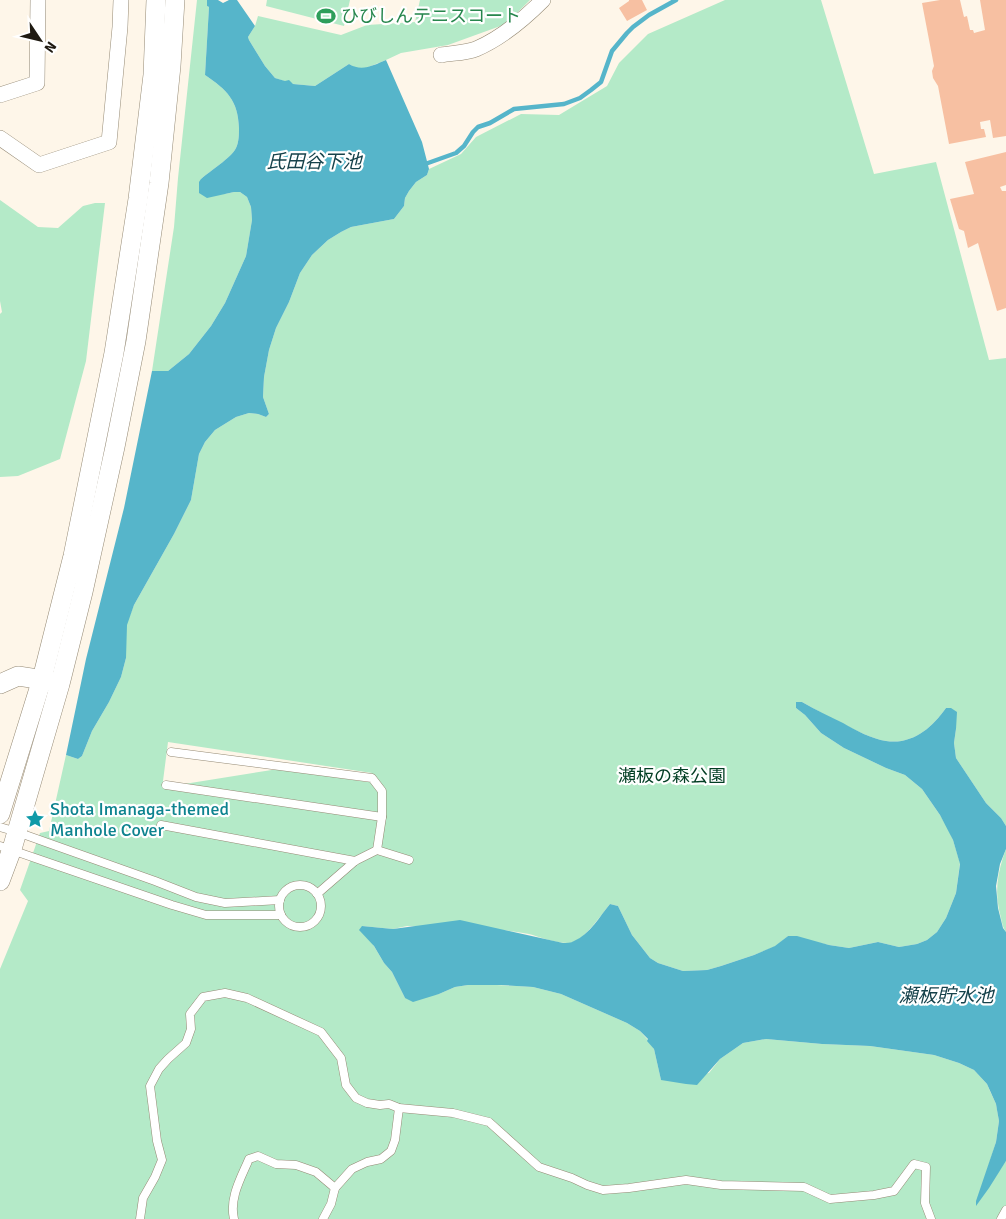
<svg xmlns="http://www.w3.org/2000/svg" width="1006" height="1219" viewBox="0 0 1006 1219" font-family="Signika,'Noto Sans JP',sans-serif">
<rect width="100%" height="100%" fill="#fef6e9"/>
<g fill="#b4eac8" fill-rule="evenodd">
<path d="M197 0H207V6L209 7 205 75C227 90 238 100 239 128 239 134 239 142 236 148 231 158 210 171 201 179L225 194 234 192H240L247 197 251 207 252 220 246 256 225 303 211 326 189 354 168 371H152L174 227 178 178Z"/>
<polygon points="267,0 350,0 344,26 266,6"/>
<polygon points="420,0 530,0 506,24 448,45 401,53 386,60 366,68 360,69 354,67 349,64 315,86 293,84 275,78 265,66 249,40 248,37 255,26 258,16 341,35 367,25 415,22"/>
<path d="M725 0H821L874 174 936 162 989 360 1006 358V826L1001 818 986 803 956 758 954 743 956 729 946 708C932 728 912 745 886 741 872 739 855 730 843 724 829 717 816 710 802 702L796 708 805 715 821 733 844 748 886 768 905 775 922 789 940 815 947 827 953 840 960 863 956 893 946 918 937 932 927 940 917 944 899 947 878 942 849 948 829 945 788 936 776 946 754 955 721 966 707 970 683 971 658 963 650 958 632 935 618 906 610 904C602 914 586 937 574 942 563 946 540 937 529 934 489 926 448 928 407 926L393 929 362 926 384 963 392 972 405 998 439 994 455 987 468 985 479 984 533 987 561 994 627 1023 640 1031 648 1040 654 1049 661 1080 709 1073 720 1059 743 1043 766 1039 822 1044 870 1046 934 1055 959 1063 974 1070 987 1084 990 1091 996 1104 999 1121 996 1142 976 1205 1006 1161V1219H0V969L28 901 20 890 40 833 49 831 66 755 78 759 82 756 92 731 109 702 121 677 126 658V625L134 605 174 534 191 500 199 454 205 442 215 430 236 417 249 413 258 414 266 417 269 414 263 397 264 377 269 350 276 328 289 302 300 273 312 255 328 240 341 232 351 227 394 219 404 206 405 198 409 191 416 182 427 175 429 169 461 154 476 137 521 114 559 115 607 86 619 63 648 34ZM168 742 372 773 368 782 278 769 178 785 163 781Z"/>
<polygon points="0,200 38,227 58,228 83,206 95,203 105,203 86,361 60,459 18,476 0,477 0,314 2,312 0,301"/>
<path d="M1006 849V932C1003 928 1002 923 1001 918 994 893 997 873 1006 849Z"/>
</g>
<g fill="#56b5ca">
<path d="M207 0H218L223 3 229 0H237L255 26 248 37 249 40 265 66 275 78 285 81 289 80 293 84 315 86 349 64C362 72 374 65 386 60L422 142 429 169 427 175 416 182 409 191 405 198 404 206 394 219 351 227 341 232 328 240 312 255 300 273 289 302 276 328 269 350 264 377 263 397 269 414 266 417 258 414 249 413 236 417 215 430 205 442 199 454 191 500 174 534 134 605 127 625 126 658 121 677 109 702 92 731 82 756 78 759 66 755 86 659 124 508 152 371H168L189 354 211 326 225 303 246 256 252 220 251 207 247 197 240 192H234L207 198 199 193V182L201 179C210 171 231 158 236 148 239 142 239 134 239 128 238 100 227 90 205 75L209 7 207 6Z"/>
<path d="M796 702H802C816 710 829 716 843 723 855 730 872 739 886 741 912 745 932 728 946 708H951L957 712 956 729 954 743 956 758 986 803 1001 818 1006 826V849L1000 864 996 886 998 908 1003 928 1006 932V1161L989 1188 976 1206V1201L996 1142 999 1121 997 1110 996 1104 987 1084 974 1070 959 1063 934 1055 870 1046 822 1044 766 1039 743 1043 733 1050 720 1059 697 1085 686 1084 661 1080 654 1049 647 1041 648 1039 640 1031 627 1023 561 994 533 987 501 985H468L455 987 439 994 413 1002 405 998 392 972 384 963 374 946 359 930 362 926 393 929 460 920 563 943C566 943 571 943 574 941 590 934 600 916 610 904L618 906 632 935 650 958 658 963 683 971 707 970 721 966 754 955 775 946 788 936H797L829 945 849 948 878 942 899 947 917 944 927 940 937 932 946 918 956 893 960 864 953 840 940 815 922 789 905 775 886 768 844 748 821 733 805 715 796 708Z"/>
</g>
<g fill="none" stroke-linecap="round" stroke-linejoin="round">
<polyline stroke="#56b5ca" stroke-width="4.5" points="428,163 456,153 464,146 473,132 478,127 490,123 514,109 564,104 580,98 591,90 601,82 612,51 627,33 633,27 649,15 676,0"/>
</g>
<g fill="#f7c0a2">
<polygon points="629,0 642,0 647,10 627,21 619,8 629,1"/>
<polygon points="940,0 960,0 964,17 967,16 970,30 973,30 974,33 985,30 980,0 1006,0 1006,136 993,138 990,120 980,122 981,129 984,129 986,137 949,144 938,86 933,78 932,71 934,66 922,3"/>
<polygon points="1006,152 1006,185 1000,187 1002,191 1006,191 1006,308 997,311 978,243 968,248 964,231 959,229 950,199 974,194 965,162"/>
</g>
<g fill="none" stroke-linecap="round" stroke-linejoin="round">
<g stroke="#958a75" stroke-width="9">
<g id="service">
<polyline points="171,752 372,778 382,791 382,817 377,850"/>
<polyline points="166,785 382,817"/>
<polyline points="161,825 355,861"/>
<polyline points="0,827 17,832 155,881 196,897 225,903 280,900"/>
<polyline points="0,846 172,905 206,915 281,915"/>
<circle cx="300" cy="906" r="21"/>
<polyline points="317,894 355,861 377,850 409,860"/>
<polyline points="140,1219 143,1198 155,1177 162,1160 157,1141 150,1086 159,1069 168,1059 186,1043 191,1029 190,1014 203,997 225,993 247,998 321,1032 341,1058 346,1085 356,1098 367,1103 380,1105 389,1104 399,1108 453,1113 489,1122 539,1167 572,1178 587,1185 603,1190 629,1188 686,1180 721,1185 804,1187 830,1199 874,1195 894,1191 914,1164 926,1167 925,1203 931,1219"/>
<path d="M234 1219C229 1198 241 1178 249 1159L258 1156 276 1164 296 1165 316 1172 335 1188 352 1169 367 1162 381 1159 391 1151 395 1140 399 1108"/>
<polyline points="323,1219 331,1204 335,1188"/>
<polyline points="1001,1219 1006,1210"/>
</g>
</g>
<g stroke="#958a75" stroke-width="16">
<g id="minor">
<path d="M441 55C452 53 466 53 476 49 502 38 523 20 543 0"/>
<polyline points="0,95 37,83 38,0"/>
<polyline points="0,138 39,165 109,142 120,27 121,0"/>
</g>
</g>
<g stroke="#958a75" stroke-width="20">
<g id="tertiary">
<polyline points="0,684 18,676 31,678 54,682"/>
<polyline points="0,814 42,679 73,556 114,353 138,199 153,75 156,0"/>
<polyline points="0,881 12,849 60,684 83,592 115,447 136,341 159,183 171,66 175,0"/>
</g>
</g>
<use href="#service" stroke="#fff" stroke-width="8"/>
<use href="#minor" stroke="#fff" stroke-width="15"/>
<use href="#tertiary" stroke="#fff" stroke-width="19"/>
</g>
<defs>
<g id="stadium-bare" transform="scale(1.5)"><path d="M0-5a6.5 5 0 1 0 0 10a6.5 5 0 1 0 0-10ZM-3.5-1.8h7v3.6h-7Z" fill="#2e9e5b" stroke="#fff" stroke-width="2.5" paint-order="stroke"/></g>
<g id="sight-bare" transform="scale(1.5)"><path d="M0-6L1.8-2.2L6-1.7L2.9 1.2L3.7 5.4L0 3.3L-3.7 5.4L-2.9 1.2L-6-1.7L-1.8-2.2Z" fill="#0f9aa8" stroke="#fff" stroke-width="2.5" paint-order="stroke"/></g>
</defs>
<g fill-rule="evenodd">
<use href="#stadium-bare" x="326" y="16"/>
<use href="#sight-bare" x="35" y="819"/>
</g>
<g text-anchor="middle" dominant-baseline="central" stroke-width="4.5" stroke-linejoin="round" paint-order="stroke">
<g font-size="18" fill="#27864d" stroke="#fff" text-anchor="start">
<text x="341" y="16">ひびしんテニスコート</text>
</g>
<g font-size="18" fill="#023e23" stroke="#fff">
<text x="672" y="776">瀬板の森公園</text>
</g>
<g font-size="18" fill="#0d838f" stroke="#fff" text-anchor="start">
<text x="50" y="809">Shota Imanaga-themed<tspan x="50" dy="21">Manhole Cover</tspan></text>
</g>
<g font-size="19" font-style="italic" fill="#16424b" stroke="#fff">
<text x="314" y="162">氏田谷下池</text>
<text x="946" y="996">瀬板貯水池</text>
</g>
</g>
<g transform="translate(40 40) rotate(125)" stroke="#ffffff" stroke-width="4" paint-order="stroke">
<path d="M0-4L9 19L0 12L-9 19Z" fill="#1f1a12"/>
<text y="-8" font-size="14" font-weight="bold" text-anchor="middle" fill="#1f1a12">N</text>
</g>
</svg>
